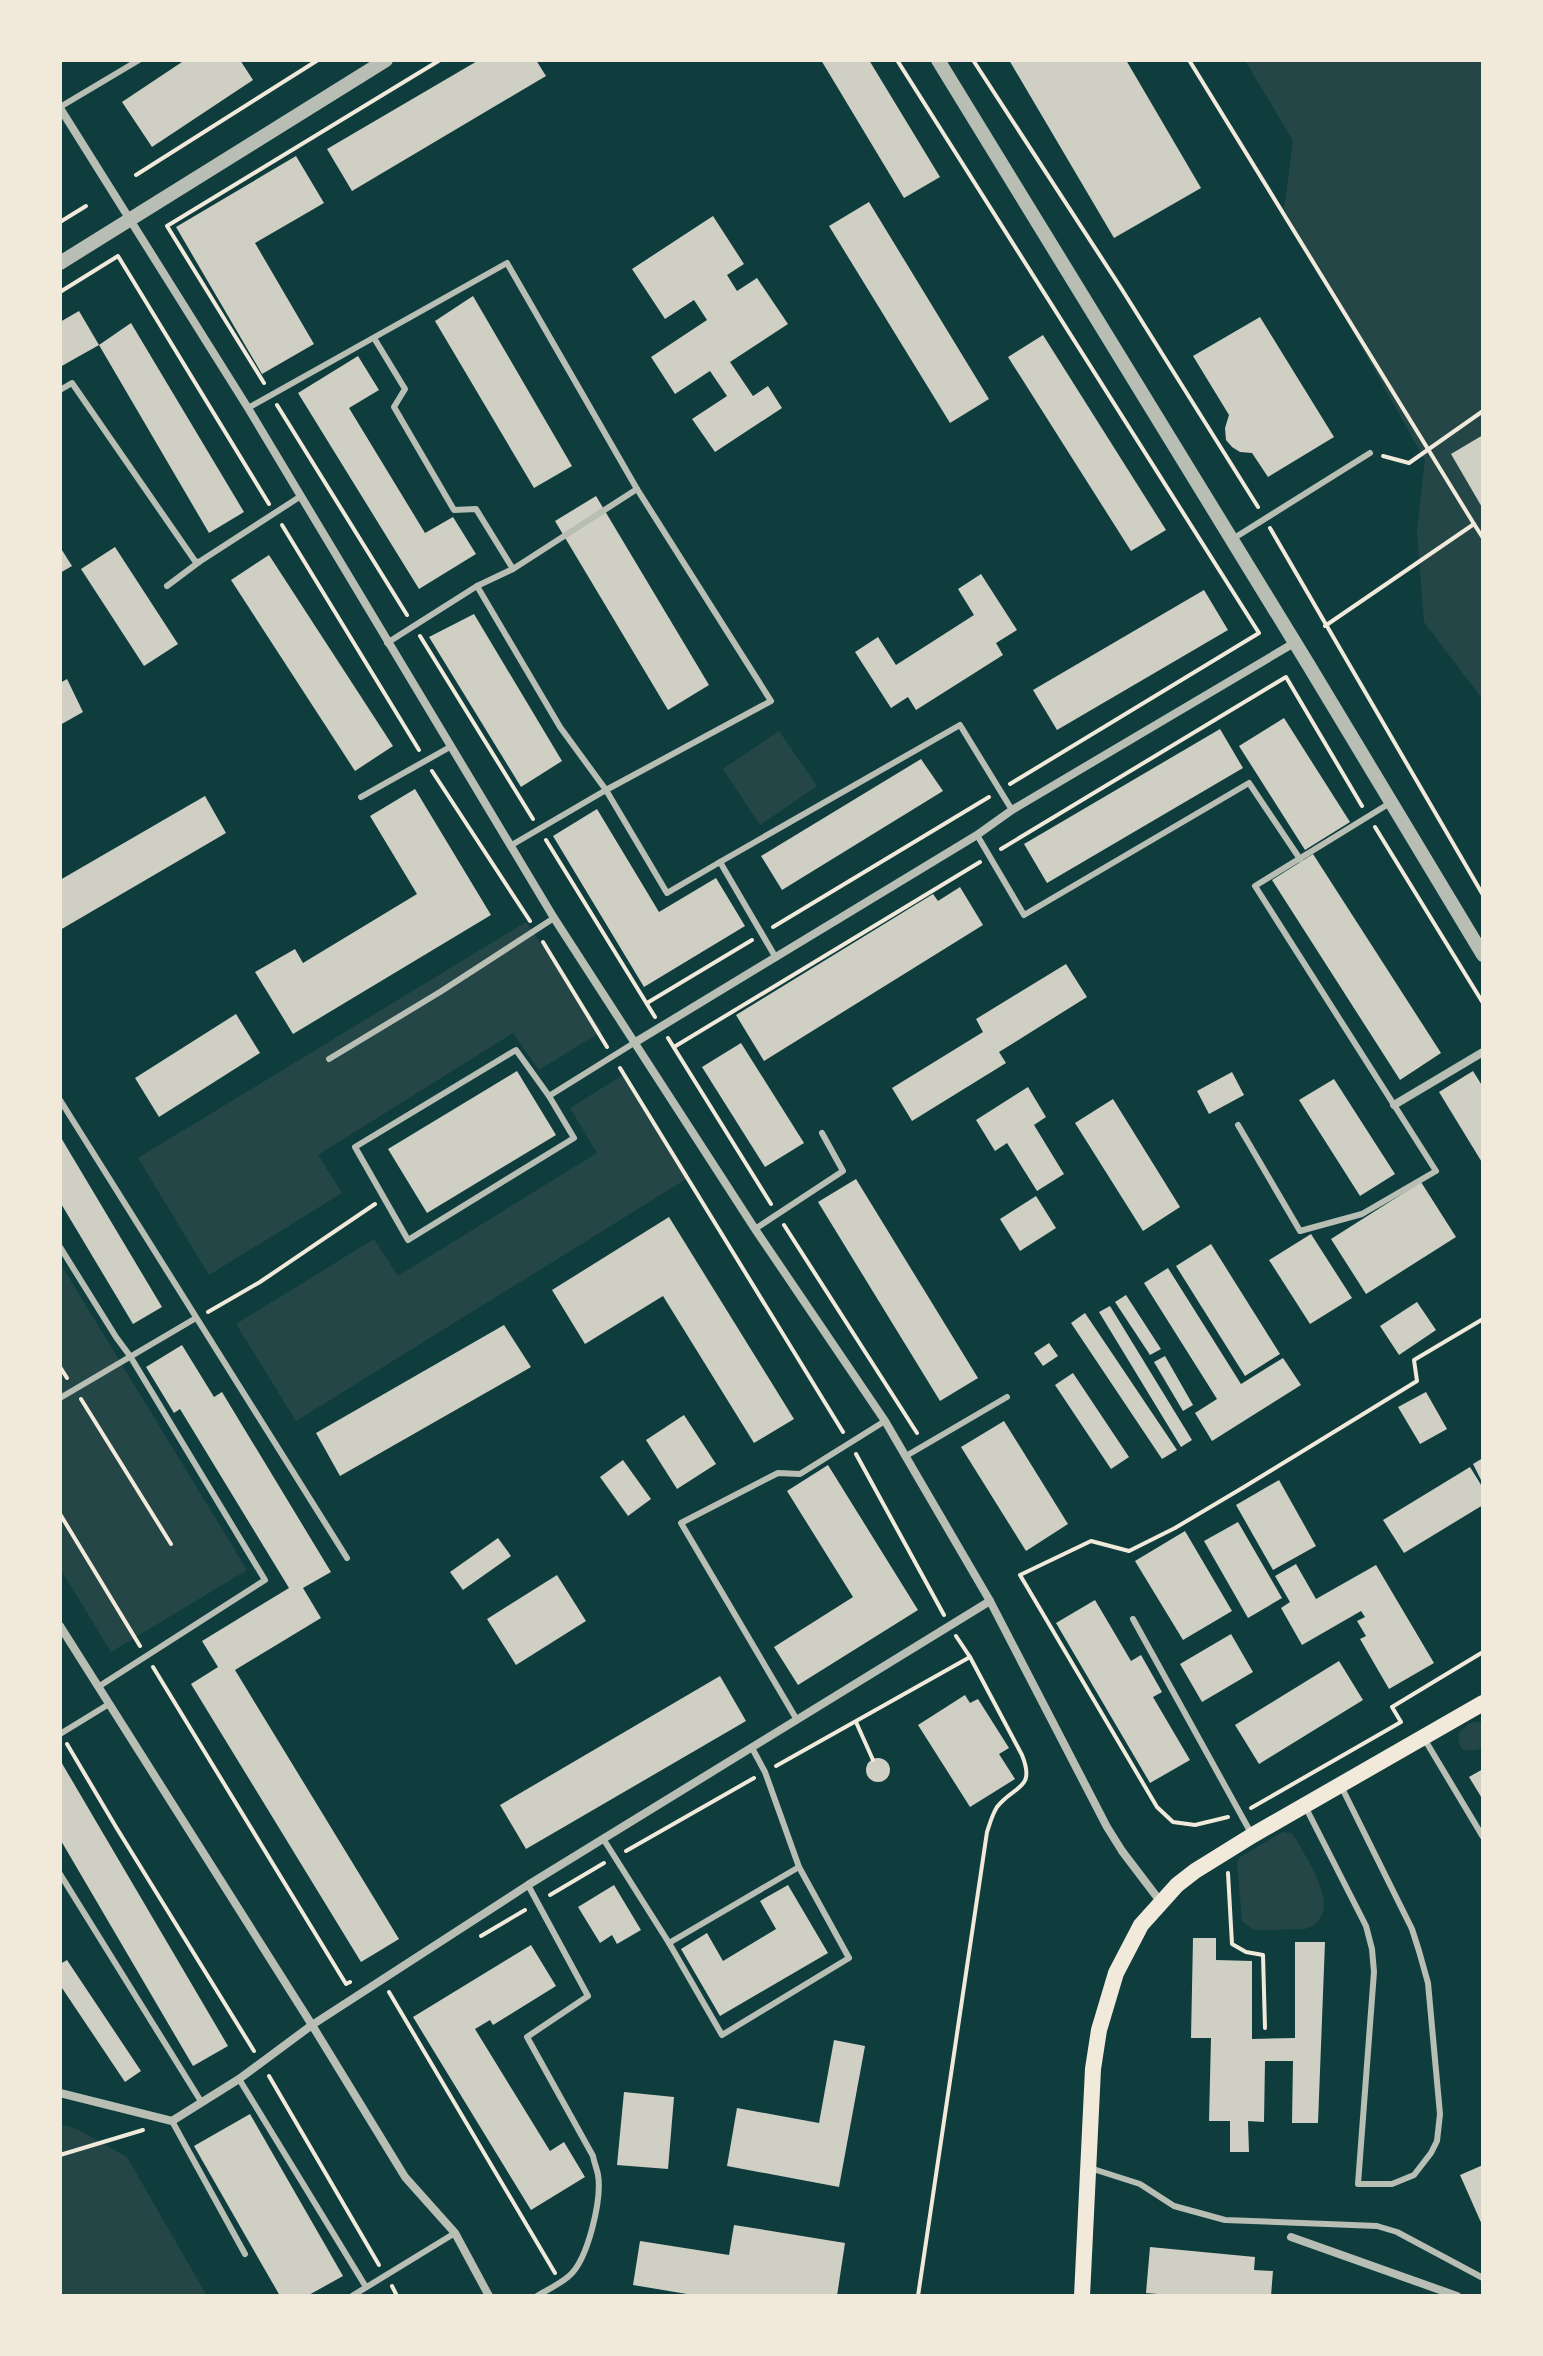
<svg xmlns="http://www.w3.org/2000/svg" width="1543" height="2356" viewBox="0 0 1543 2356" font-family="'IBM Plex Sans',sans-serif">
<rect width="100%" height="100%" fill="#0f3d3e"/>
<g fill="#244646">
<polygon points="1245,60 1483,60 1483,700 1424,622 1417,531 1425,460 1284,209 1293,141"/>
<polygon points="779,731 817,786 760,825 723,769"/>
<polygon points="526,922 602,1031 539,1070 513,1033 318,1155 342,1193 209,1275 138,1158"/>
<polygon points="623,1075 688,1178 296,1421 236,1324 374,1239 398,1276 597,1153 570,1108"/>
<polygon points="60,1263 247,1570 111,1652 60,1568"/>
<polygon points="1478,1722 1483,1723 1483,1747 1477,1750 1464,1750 1460,1747 1458,1734 1469,1723"/>
<path d="M1283 1832 1291 1833 1296 1839C1308 1862 1347 1915 1305 1929L1254 1930 1242 1921 1237 1862 1240 1857Z"/>
<polygon points="60,2124 77,2129 127,2157 207,2296 60,2296"/>
</g>
<g fill="#cfcfc3">
<polygon points="185,60 240,60 253,80 152,147 122,102"/>
<polygon points="479,60 536,60 546,76 352,191 327,149"/>
<polygon points="821,60 869,60 940,177 904,198"/>
<polygon points="1009,60 1126,60 1201,188 1114,238"/>
<polygon points="296,156 324,203 255,243 314,344 262,374 176,227"/>
<polygon points="869,202 989,399 950,423 829,226"/>
<polygon points="713,216 744,264 727,275 737,291 757,278 788,324 730,362 753,396 768,386 782,408 715,452 692,419 727,396 710,371 675,394 651,357 707,320 694,300 665,319 632,269"/>
<polygon points="473,296 572,466 534,488 435,321"/>
<polygon points="79,311 99,345 60,367 60,322"/>
<polygon points="1260,317 1334,437 1268,477 1252,453 1240,452 1232,447 1226,440 1225,428 1229,415 1193,356"/>
<polygon points="131,323 244,512 209,533 99,345"/>
<polygon points="1043,335 1166,530 1131,551 1008,357"/>
<polygon points="358,356 379,390 349,408 425,533 453,517 476,554 419,589 298,393"/>
<polygon points="1483,435 1483,509 1451,454"/>
<polygon points="596,496 709,685 668,710 555,521"/>
<polygon points="60,547 72,566 60,573"/>
<polygon points="115,547 178,644 144,666 81,569"/>
<polygon points="269,555 393,746 355,771 231,580"/>
<polygon points="981,574 1017,630 996,643 1003,655 916,710 908,697 891,708 855,652 878,637 896,665 974,615 958,589"/>
<polygon points="1204,590 1228,630 1057,730 1033,690"/>
<polygon points="474,614 562,761 521,787 429,637"/>
<polygon points="67,679 83,712 60,725 60,683"/>
<polygon points="1284,718 1350,822 1305,850 1239,746"/>
<polygon points="1220,729 1243,768 1047,883 1024,844"/>
<polygon points="921,759 943,791 782,890 761,856"/>
<polygon points="415,789 491,915 293,1034 255,972 295,949 303,963 417,894 370,816"/>
<polygon points="205,796 226,833 60,930 60,880"/>
<polygon points="597,809 659,912 716,878 745,926 644,987 553,836"/>
<polygon points="1313,854 1441,1053 1400,1080 1272,880"/>
<polygon points="960,887 983,925 764,1061 736,1015 933,894 938,901"/>
<polygon points="1066,964 1087,997 999,1052 1006,1063 912,1121 892,1088 983,1032 976,1019"/>
<polygon points="236,1014 260,1053 159,1117 135,1078"/>
<polygon points="741,1043 804,1143 765,1167 702,1067"/>
<polygon points="517,1071 556,1135 427,1213 388,1149"/>
<polygon points="1473,1071 1483,1087 1483,1164 1439,1092"/>
<polygon points="1232,1072 1244,1095 1209,1114 1197,1091"/>
<polygon points="1334,1079 1395,1174 1360,1196 1299,1100"/>
<polygon points="1028,1087 1046,1117 1034,1125 1064,1174 1037,1191 1007,1143 995,1151 976,1120"/>
<polygon points="1113,1099 1180,1207 1143,1231 1075,1123"/>
<polygon points="60,1136 162,1307 133,1324 60,1202"/>
<polygon points="856,1179 978,1378 940,1401 818,1202"/>
<polygon points="1421,1182 1456,1237 1366,1294 1331,1239"/>
<polygon points="1036,1196 1056,1228 1020,1251 1000,1219"/>
<polygon points="669,1217 794,1419 754,1443 663,1296 585,1344 552,1290"/>
<polygon points="1311,1234 1352,1298 1310,1324 1269,1260"/>
<polygon points="1211,1244 1280,1354 1245,1376 1176,1266"/>
<polygon points="1168,1268 1241,1384 1283,1358 1301,1385 1212,1441 1195,1413 1217,1399 1144,1283"/>
<polygon points="1126,1295 1161,1349 1150,1355 1115,1302"/>
<polygon points="1417,1302 1436,1330 1399,1355 1380,1326"/>
<polygon points="1110,1306 1192,1440 1181,1447 1099,1312"/>
<polygon points="1085,1313 1177,1450 1162,1459 1071,1323"/>
<polygon points="504,1325 531,1367 340,1476 316,1433"/>
<polygon points="1049,1343 1058,1356 1043,1366 1034,1353"/>
<polygon points="182,1345 214,1397 222,1392 331,1572 303,1588 321,1618 235,1670 399,1939 361,1962 191,1684 218,1667 202,1641 289,1588 180,1409 174,1413 146,1367"/>
<polygon points="1165,1356 1193,1405 1183,1411 1154,1362"/>
<polygon points="1073,1373 1129,1457 1111,1469 1055,1385"/>
<polygon points="1426,1392 1447,1429 1420,1444 1398,1407"/>
<polygon points="684,1415 716,1464 677,1489 646,1440"/>
<polygon points="1004,1421 1068,1524 1026,1551 961,1447"/>
<polygon points="1483,1458 1483,1484 1473,1464"/>
<polygon points="623,1460 651,1499 628,1516 600,1477"/>
<polygon points="828,1465 918,1610 798,1685 774,1647 853,1597 787,1491"/>
<polygon points="1470,1467 1483,1488 1483,1505 1404,1553 1383,1520"/>
<polygon points="1279,1480 1316,1546 1273,1570 1236,1505"/>
<polygon points="1238,1522 1282,1598 1248,1618 1204,1541"/>
<polygon points="1185,1531 1232,1611 1183,1640 1135,1561"/>
<polygon points="498,1538 511,1556 463,1590 450,1572"/>
<polygon points="1296,1564 1316,1599 1376,1565 1434,1663 1389,1689 1360,1639 1366,1636 1357,1621 1365,1617 1361,1611 1302,1645 1281,1608 1290,1602 1275,1576"/>
<polygon points="557,1575 586,1621 516,1665 487,1619"/>
<polygon points="1095,1600 1131,1661 1141,1655 1162,1692 1153,1697 1190,1760 1150,1783 1056,1623"/>
<polygon points="1231,1634 1253,1672 1202,1702 1180,1664"/>
<polygon points="1339,1661 1363,1700 1259,1764 1235,1725"/>
<polygon points="720,1676 746,1721 526,1849 500,1805"/>
<polygon points="965,1695 970,1703 978,1699 1009,1748 999,1754 1015,1779 970,1807 918,1725"/>
<circle cx="878" cy="1770" r="12"/>
<polygon points="60,1760 228,2046 193,2066 60,1839"/>
<polygon points="1483,1769 1483,1800 1469,1777"/>
<polygon points="614,1885 641,1930 617,1944 612,1935 600,1943 578,1907"/>
<polygon points="788,1885 828,1953 720,2016 681,1949 707,1933 723,1961 776,1929 760,1901"/>
<polygon points="1193,1938 1216,1938 1216,1960 1252,1961 1252,2039 1295,2038 1295,1942 1325,1942 1318,2123 1292,2123 1293,2061 1265,2061 1264,2122 1248,2121 1249,2152 1230,2152 1230,2121 1209,2121 1211,2038 1191,2038"/>
<polygon points="531,1945 556,1986 493,2025 490,2020 475,2029 550,2151 564,2142 585,2177 531,2210 413,2017"/>
<polygon points="67,1960 141,2071 125,2082 60,1985 60,1964"/>
<polygon points="834,2040 865,2046 839,2187 727,2166 737,2108 819,2123"/>
<polygon points="624,2092 674,2097 668,2169 617,2165"/>
<polygon points="250,2114 343,2276 307,2296 280,2296 194,2146"/>
<polygon points="1483,2165 1483,2227 1460,2175"/>
<polygon points="734,2225 845,2243 837,2296 699,2296 633,2285 640,2241 729,2255"/>
<polygon points="1150,2247 1255,2257 1254,2270 1273,2271 1271,2296 1181,2296 1146,2293"/>
</g>
<g fill="none" stroke-linecap="round" stroke-linejoin="round">
<g stroke="#f1e9da" stroke-width="4">
<polyline points="897,60 1259,633 1010,784"/>
<polyline points="973,60 1121,288 1258,507"/>
<polyline points="1189,60 1474,524 1325,626"/>
<polyline points="136,175 318,60"/>
<polyline points="60,222 86,206"/>
<polyline points="60,292 118,256 269,504"/>
<polyline points="264,383 167,226 440,60"/>
<polyline points="277,405 407,615"/>
<polyline points="1383,456 1409,463 1483,411"/>
<polyline points="1474,524 1483,538"/>
<polyline points="282,525 419,750"/>
<polyline points="1270,528 1483,895"/>
<polyline points="420,636 533,819"/>
<polyline points="432,771 530,921"/>
<polyline points="1375,827 1483,1003"/>
<polyline points="546,840 655,1017"/>
<polyline points="1001,849 1286,677 1362,806"/>
<polyline points="773,927 989,797"/>
<polyline points="543,942 607,1047"/>
<polyline points="647,1003 752,940"/>
<polyline points="668,1038 771,1204"/>
<polyline points="674,1047 980,862"/>
<polyline points="620,1068 843,1432"/>
<polyline points="784,1225 917,1433"/>
<polyline points="208,1312 260,1282 375,1204"/>
<polyline points="60,1367 67,1378"/>
<polyline points="81,1399 171,1544"/>
<polyline points="856,1454 944,1615"/>
<polyline points="60,1514 140,1646"/>
<polyline points="153,1667 346,1984 350,1982"/>
<polyline points="856,1722 873,1760"/>
<polyline points="67,1744 116,1827 254,2051"/>
<polyline points="776,1766 970,1657"/>
<polyline points="1251,1808 1401,1722 1392,1707 1483,1652"/>
<polyline points="1228,1817 1195,1825 1173,1822 1157,1807 1020,1575 1091,1541 1129,1551 1175,1528 1244,1487 1417,1381 1414,1360 1483,1319"/>
<polyline points="626,1851 754,1778"/>
<polyline points="1228,1873 1232,1944 1246,1952 1263,1955 1265,2028"/>
<polyline points="550,1895 604,1863"/>
<polyline points="481,1936 525,1910"/>
<polyline points="389,1992 555,2273"/>
<polyline points="269,2076 379,2265"/>
<polyline points="60,2155 143,2130"/>
<polyline points="392,2286 397,2296"/>
<path d="M918 2296 987 1832C990 1823 992 1815 997 1807 1014 1785 1036 1790 1022 1755L970 1657 956 1636"/>
</g>
<g stroke="#b8beb3" stroke-width="6">
<polyline points="60,107 139,60"/>
<polyline points="374,338 405,389 394,407 454,510 476,509 513,569"/>
<polyline points="60,390 72,383 195,561 199,562"/>
<polyline points="248,408 507,263 637,489 513,569 477,586 387,643"/>
<polyline points="1231,540 1370,453"/>
<polyline points="167,586 199,562 301,496"/>
<polyline points="477,586 560,727 606,790 771,701 637,489"/>
<polyline points="361,797 450,747"/>
<polyline points="977,835 1024,915 1249,783 1300,859"/>
<polyline points="510,846 606,790 667,893 720,862 776,958"/>
<polyline points="720,862 960,725 1012,810"/>
<polygon points="516,1050 549,1096 574,1138 408,1240 355,1147"/>
<polyline points="329,1059 440,992 554,918"/>
<polyline points="549,1096 634,1043"/>
<polyline points="60,1100 347,1558"/>
<polyline points="1238,1125 1300,1231 1362,1214 1436,1171 1255,886 1390,803"/>
<polyline points="755,1229 843,1171 822,1133"/>
<polyline points="60,1247 116,1337 130,1356 265,1580 98,1687"/>
<polyline points="60,1398 196,1318"/>
<polyline points="906,1456 1007,1397"/>
<polyline points="1133,1619 1251,1833"/>
<polyline points="797,1720 681,1523 778,1473 800,1474 885,1421"/>
<polyline points="60,1734 109,1704"/>
<polyline points="1425,1740 1483,1837"/>
<polyline points="1305,1806 1366,1926 1372,1949 1374,1972 1358,2184 1392,2184 1414,2175 1431,2153 1437,2141 1440,2114 1428,1983 1419,1951 1412,1929 1341,1786"/>
<polyline points="604,1840 669,1943 799,1867 765,1772 752,1748"/>
<polyline points="60,1874 202,2103"/>
<path d="M528 1885 588 1996 527 2037 593 2156C594 2162 597 2169 598 2175 602 2199 588 2260 569 2276 560 2284 547 2290 537 2296"/>
<polyline points="669,1943 722,2035 849,1958 799,1867"/>
<polyline points="239,2079 366,2287"/>
<polyline points="172,2121 245,2254"/>
<polyline points="1090,2168 1140,2184 1174,2206 1225,2220 1377,2226 1397,2232 1483,2278"/>
<polyline points="352,2296 455,2233"/>
</g>
<g stroke="#b8beb3" stroke-width="8">
<polyline points="60,108 248,408 554,918 755,1229 885,1421 990,1601 1107,1827 1122,1851 1160,1901"/>
<polyline points="634,1043 977,835 1012,810 1294,643"/>
<polyline points="1394,1105 1483,1052"/>
<polyline points="60,1626 312,2025 405,2177 455,2233 489,2296"/>
<polyline points="60,2093 172,2121 239,2079 312,2025 528,1885 990,1601"/>
<polyline points="1291,2237 1457,2296"/>
</g>
<g stroke="#b8beb3" stroke-width="14">
<polyline points="938,60 1308,664 1483,955"/>
<polyline points="60,263 386,60"/>
</g>
<polyline stroke="#f1e9da" stroke-width="16" points="1082,2296 1093,2069 1099,2030 1116,1973 1141,1925 1177,1885 1195,1871 1253,1835 1483,1703"/>
</g>
<rect width="1543" height="2356" fill="none" stroke="#f1e9da" stroke-width="124"/>
</svg>
